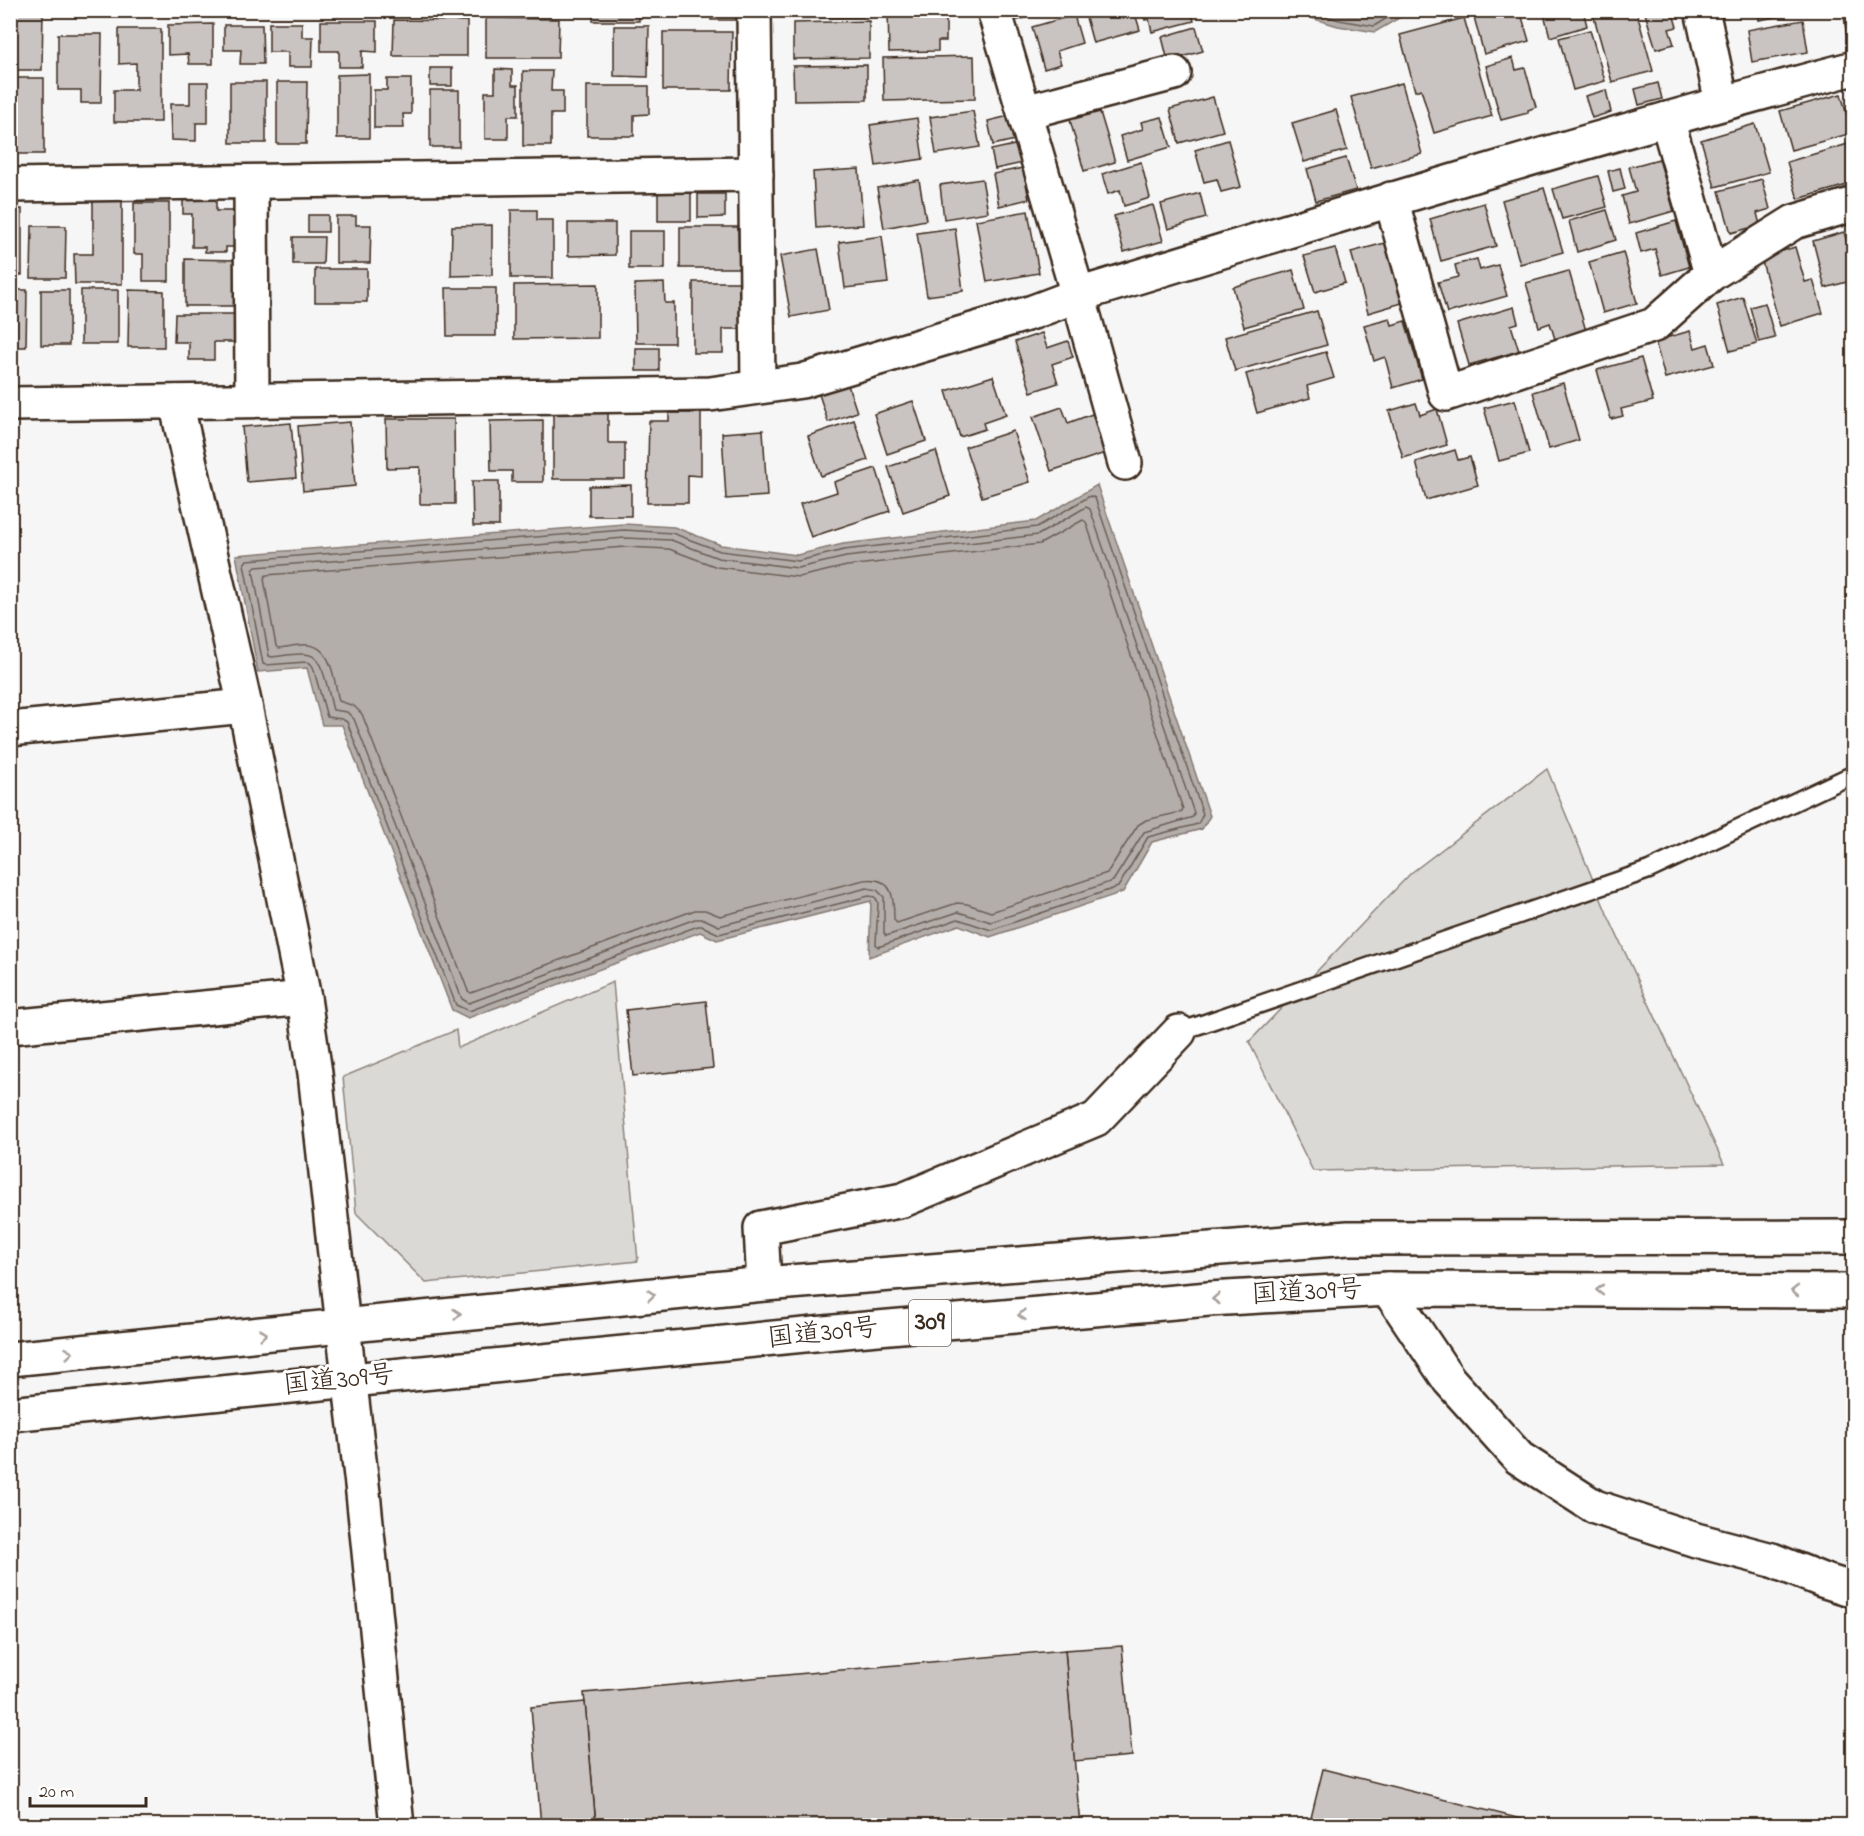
<svg xmlns="http://www.w3.org/2000/svg" width="1864" height="1836" viewBox="0 0 1864 1836" font-family="'Indie Flower','Klee One',sans-serif">
<rect width="100%" height="100%" fill="#f7f6f6"/>
<filter id="ink" filterUnits="userSpaceOnUse"><feTurbulence type="fractalNoise" baseFrequency=".0167" numOctaves="2"/><feDisplacementMap in="SourceGraphic" scale="12" xChannelSelector="R" yChannelSelector="G"/><feConvolveMatrix kernelMatrix="1 2 1 2 8 2 1 2 1" color-interpolation-filters="sRGB"/></filter>
<g filter="url(#ink)">
<g fill="#dbd9d6" stroke="#8b827a" stroke-width="1.5">
<polygon points="1547,769 1608,916 1724,1164 1313,1171 1249,1042 1411,873"/>
<polygon points="613,982 638,1261 426,1283 356,1213 343,1077 456,1030 458,1048"/>
</g>
<g fill="#b4aeaa" stroke="#847972" stroke-width="1.5">
<polygon points="1294,11 1411,11 1375,32 1338,26 1298,14"/>
<polygon points="1097,485 1210,816 1202,829 1152,842 1123,892 990,937 959,925 869,957 871,901 717,940 700,932 468,1018 452,1010 342,725 322,725 307,668 258,672 236,555 624,524 674,527 721,545 797,555 843,544 1036,521"/>
</g>
<g fill="none" stroke-linecap="round" stroke-linejoin="round">
<g stroke="#6b5f56" stroke-width="1.5">
<polyline points="1307,10 1339,20 1374,26 1400,10"/>
<polygon points="1090,496 1095,498 1203,814 1198,824 1148,837 1118,887 991,930 958,919 878,947 876,944 878,902 875,897 869,896 719,934 702,926 698,926 469,1011 456,1005 347,722 342,719 327,717 313,667 310,663 306,662 266,665 263,664 244,564 247,560 624,530 672,533 720,551 798,561 844,550 1037,527"/>
<path d="M1086 507 1090 509 1194 813 1193 817 1144 832 1113 881 991 922 958 912 886 936 884 933V897L877 890 867 888 719 926 704 919H695L469 1003 462 999 354 719 347 712 333 710C329 697 324 658 310 655 299 652 283 656 272 657L269 656 253 570 256 567 625 538 671 540 718 558 798 568 846 557 1038 535Z"/>
<path d="M1083 520 1086 522 1183 809 1181 812 1146 820 1138 825 1107 873 991 912 967 904 957 903 897 923 894 920C894 899 894 876 864 880L720 916 705 910H695L471 993 468 991 362 714 354 706 339 701C334 682 333 647 308 645 299 644 288 647 279 648L276 646 264 579 266 575 625 547 669 549 717 567 799 577 847 566 1040 544Z"/>
</g>
</g>
<g fill="#c9c3c1" stroke="#3b2a1e" stroke-width="1.5">
<polygon points="10,10 43,10 42,70 10,70"/>
<rect x="192" y="10" width="45" height="5"/>
<rect x="593" y="10" width="46" height="11"/>
<rect x="662" y="10" width="33" height="6"/>
<rect x="711" y="10" width="25" height="10"/>
<polygon points="784,10 863,10 863,17 784,18"/>
<polygon points="888,10 946,10 946,41 938,41 938,51 889,52"/>
<polygon points="1015,10 1049,10 1049,11 1018,20"/>
<polygon points="1084,10 1134,10 1140,30 1093,43"/>
<polygon points="1142,10 1191,10 1194,21 1152,32 1149,19 1145,20"/>
<polygon points="1495,10 1520,10 1529,41 1484,54 1474,17"/>
<polygon points="1543,10 1583,10 1587,26 1550,37"/>
<polygon points="1592,10 1636,10 1653,71 1612,82"/>
<polygon points="1644,10 1672,10 1677,27 1669,29 1674,44 1656,49"/>
<polygon points="1758,10 1813,10 1759,20"/>
<polygon points="1074,15 1082,43 1057,51 1061,64 1044,69 1032,27"/>
<polygon points="1854,16 1854,37 1847,38 1844,17"/>
<polygon points="486,18 559,19 558,58 486,58"/>
<polygon points="1464,18 1492,116 1434,133 1421,89 1415,91 1400,35"/>
<polygon points="394,20 467,21 467,56 393,56"/>
<polygon points="1803,20 1808,52 1752,62 1747,30"/>
<polygon points="321,21 377,21 377,52 362,51 362,67 339,67 339,51 321,51"/>
<polygon points="869,21 869,58 793,59 793,23"/>
<polygon points="269,23 302,23 302,37 313,37 312,67 288,67 288,52 269,52"/>
<polygon points="213,24 213,64 189,64 188,54 168,55 168,25"/>
<polygon points="224,25 262,25 263,64 240,64 241,50 224,50"/>
<polygon points="614,26 649,26 648,77 614,76"/>
<polygon points="1196,27 1203,51 1168,61 1162,37"/>
<polygon points="119,29 161,29 161,122 114,122 114,90 136,90 136,63 119,64"/>
<polygon points="1590,30 1605,81 1573,90 1559,38"/>
<polygon points="663,32 732,32 731,90 663,90"/>
<polygon points="58,34 102,34 101,103 81,103 81,90 58,90"/>
<polygon points="974,56 975,99 884,101 883,58"/>
<polygon points="1513,58 1516,70 1525,68 1536,107 1528,110 1528,113 1501,120 1486,66"/>
<polygon points="867,65 867,100 794,101 793,66"/>
<rect x="430" y="68" width="22" height="18"/>
<polygon points="495,69 512,70 512,85 518,85 518,116 508,116 508,139 485,139 485,92 495,92"/>
<polygon points="523,71 552,71 551,91 563,91 563,114 551,114 551,146 523,146"/>
<polygon points="369,74 369,138 337,138 337,75"/>
<polygon points="10,78 44,78 44,154 16,154 16,127 10,127"/>
<polygon points="387,79 411,79 411,114 403,114 404,128 374,128 374,90 387,90"/>
<polygon points="190,82 208,82 208,123 196,123 196,141 171,140 170,104 190,104"/>
<rect x="230" y="82" width="36" height="61"/>
<polygon points="277,82 307,82 306,144 277,144"/>
<polygon points="1402,83 1422,154 1371,168 1351,97"/>
<polygon points="1658,83 1662,99 1639,105 1635,89"/>
<polygon points="587,86 649,86 649,114 634,115 634,136 587,136"/>
<rect x="430" y="90" width="29" height="57"/>
<polygon points="1606,90 1611,112 1592,118 1585,96"/>
<polygon points="1841,94 1852,133 1791,150 1780,111"/>
<polygon points="1213,97 1223,131 1179,143 1170,109"/>
<polygon points="1336,110 1347,150 1304,162 1292,123"/>
<polygon points="973,111 980,147 936,154 930,117"/>
<polygon points="1100,112 1115,162 1084,171 1070,120"/>
<polygon points="1009,116 1015,140 993,145 988,121"/>
<polygon points="1162,117 1171,147 1127,160 1120,136 1143,129 1141,122"/>
<polygon points="917,118 923,159 876,166 870,125"/>
<polygon points="1755,124 1769,172 1715,187 1701,140"/>
<polygon points="1228,140 1241,187 1221,192 1217,179 1204,182 1195,150"/>
<polygon points="1019,144 1023,163 995,169 991,150"/>
<polygon points="1848,144 1854,164 1854,183 1798,199 1787,162"/>
<polygon points="1346,158 1356,190 1316,201 1307,169"/>
<polygon points="1659,159 1674,211 1629,224 1622,196 1636,192 1629,167"/>
<polygon points="1141,162 1150,198 1124,206 1120,190 1108,194 1102,174"/>
<polygon points="1023,168 1029,199 999,206 993,174"/>
<polygon points="1620,168 1625,189 1613,192 1608,171"/>
<polygon points="859,169 863,225 816,228 813,172"/>
<polygon points="1598,176 1607,207 1562,219 1553,189"/>
<polygon points="982,179 988,212 944,219 940,185"/>
<polygon points="1762,179 1770,209 1757,213 1760,225 1731,233 1719,191"/>
<polygon points="919,180 926,220 884,228 877,188"/>
<polygon points="691,186 691,221 658,221 658,187"/>
<polygon points="1544,188 1563,252 1520,264 1502,200"/>
<polygon points="1200,193 1206,218 1168,229 1161,204"/>
<polygon points="698,194 725,194 725,217 698,218"/>
<polygon points="93,198 122,198 122,284 75,284 74,254 93,254"/>
<polygon points="183,198 216,198 216,211 235,211 235,247 226,247 226,252 205,252 205,247 192,247 192,214 183,214"/>
<polygon points="134,203 169,203 169,281 143,281 143,254 134,254"/>
<polygon points="1484,203 1496,246 1441,261 1430,219"/>
<polygon points="1153,205 1163,241 1124,252 1114,216"/>
<rect x="10" y="209" width="12" height="66"/>
<polygon points="511,210 537,210 537,220 553,220 553,278 511,278"/>
<polygon points="1607,210 1616,240 1577,252 1569,221"/>
<polygon points="1028,211 1039,273 987,282 976,220"/>
<rect x="308" y="215" width="20" height="17"/>
<polygon points="336,216 356,216 356,225 371,225 370,263 336,263"/>
<polygon points="1676,221 1689,267 1662,275 1655,249 1641,253 1636,233"/>
<polygon points="568,223 615,223 615,255 568,256"/>
<polygon points="492,225 492,275 451,276 452,226"/>
<polygon points="32,226 66,226 65,278 31,278"/>
<polygon points="680,227 738,227 739,268 680,268"/>
<polygon points="955,228 963,291 927,296 917,233"/>
<rect x="629" y="231" width="36" height="38"/>
<polygon points="1844,232 1854,267 1854,280 1825,288 1813,241"/>
<polygon points="882,236 888,283 845,288 839,242"/>
<polygon points="293,237 324,237 323,264 293,264"/>
<polygon points="1385,243 1402,303 1368,313 1351,252"/>
<polygon points="1795,247 1805,282 1813,280 1823,313 1780,326 1761,258"/>
<polygon points="1335,248 1345,283 1315,292 1304,256"/>
<polygon points="818,249 829,310 791,317 780,256"/>
<polygon points="1623,252 1637,303 1603,313 1589,262"/>
<polygon points="185,259 237,260 236,306 185,306"/>
<polygon points="1477,259 1480,270 1498,265 1507,296 1447,313 1438,282 1458,277 1455,265"/>
<rect x="315" y="269" width="52" height="33"/>
<polygon points="1293,270 1304,310 1244,327 1233,287"/>
<polygon points="1569,271 1586,331 1555,339 1550,323 1539,327 1526,283"/>
<polygon points="693,282 742,282 742,329 723,329 723,353 693,353"/>
<polygon points="664,283 665,303 674,303 674,343 636,343 635,284"/>
<polygon points="598,284 598,338 514,339 514,285"/>
<polygon points="446,288 496,288 496,336 447,336"/>
<polygon points="10,290 27,290 26,347 10,347"/>
<rect x="41" y="290" width="28" height="55"/>
<rect x="81" y="290" width="37" height="54"/>
<polygon points="129,290 164,291 164,347 128,347"/>
<polygon points="1743,297 1757,344 1730,351 1717,305"/>
<polygon points="1765,303 1775,338 1759,342 1750,307"/>
<polygon points="1514,307 1518,323 1511,325 1519,351 1469,365 1457,324"/>
<polygon points="1317,311 1327,345 1235,371 1225,337"/>
<polygon points="175,314 235,314 235,342 214,342 214,360 189,360 189,342 174,342"/>
<polygon points="1390,318 1392,325 1405,321 1422,379 1393,388 1385,357 1374,361 1364,325"/>
<polygon points="1690,331 1695,348 1708,344 1714,365 1665,378 1655,341"/>
<polygon points="1042,333 1047,348 1068,341 1073,357 1052,364 1058,383 1031,392 1015,342"/>
<rect x="636" y="348" width="23" height="23"/>
<polygon points="1326,352 1334,378 1307,386 1310,398 1257,413 1246,374"/>
<polygon points="1641,358 1653,401 1621,409 1623,416 1611,419 1597,370"/>
<polygon points="993,376 1006,415 983,423 985,429 960,437 946,391"/>
<polygon points="846,379 857,412 828,422 817,388"/>
<polygon points="1563,383 1579,440 1549,449 1533,392"/>
<polygon points="1515,400 1529,453 1499,461 1484,408"/>
<polygon points="913,401 926,441 887,454 874,414"/>
<polygon points="1416,403 1420,415 1437,409 1447,445 1403,458 1389,411"/>
<polygon points="1062,407 1068,423 1095,413 1108,452 1051,471 1033,417"/>
<polygon points="553,413 608,413 608,443 625,443 625,479 553,479"/>
<polygon points="669,413 701,413 701,476 688,475 688,503 647,503 649,421 669,421"/>
<polygon points="386,419 454,419 455,504 420,504 420,467 387,468"/>
<polygon points="543,420 543,482 512,482 512,471 491,471 490,421"/>
<polygon points="854,420 868,460 821,476 808,436"/>
<polygon points="350,422 355,486 303,491 298,426"/>
<polygon points="291,423 296,478 247,482 242,427"/>
<polygon points="763,430 767,496 726,499 722,433"/>
<polygon points="1013,431 1030,482 982,497 965,447"/>
<polygon points="1455,450 1458,460 1470,457 1478,485 1426,500 1416,462"/>
<polygon points="936,451 950,496 903,512 888,467"/>
<polygon points="876,468 890,511 811,537 800,504 837,492 834,482"/>
<polygon points="472,481 499,481 499,526 473,526"/>
<polygon points="631,485 631,516 589,516 589,486"/>
<polygon points="706,1001 713,1068 633,1076 626,1010"/>
<polygon points="1122,1646 1132,1756 1074,1761 1065,1650"/>
<polygon points="1065,1650 1080,1826 596,1826 584,1693"/>
<polygon points="585,1702 596,1826 541,1826 531,1707"/>
<polygon points="1323,1769 1549,1826 1309,1826"/>
</g>
<g fill="none" stroke-linecap="round" stroke-linejoin="round">
<g stroke="#3b2a1e" stroke-width="21">
<polyline id="service" points="1179,1032 1649,870 1854,774"/>
</g>
<g stroke="#3b2a1e" stroke-width="38">
<g id="minor">
<polyline points="754,10 758,387"/>
<polyline points="994,10 1078,295 1125,463"/>
<polyline points="1702,10 1722,103"/>
<polyline points="1025,112 1174,73"/>
<polyline points="1667,119 1711,274"/>
<polyline points="251,182 252,400"/>
<polyline points="10,185 756,174"/>
<polyline points="1391,199 1446,394 1654,325 1711,274 1794,222 1854,204"/>
<polyline points="764,1284 761,1228 903,1200 1096,1119 1179,1032"/>
<polyline points="1388,1289 1449,1380 1519,1458 1595,1507 1696,1540 1772,1560 1822,1580 1854,1590"/>
</g>
</g>
<g stroke="#3b2a1e" stroke-width="38">
<g id="tertiary">
<polyline points="176,402 245,706 304,998 315,1073 343,1326 363,1493 397,1826"/>
<path d="M10 404 710 394 802 381 1033 312 1078 295C1336 216 1593 137 1854 68"/>
<polyline points="10,729 245,706"/>
<polyline points="10,1027 304,998"/>
</g>
</g>
<g stroke="#3b2a1e" stroke-width="38">
<g id="trunk">
<polyline points="10,1359 764,1284 1348,1238 1854,1237"/>
<polyline points="10,1414 855,1330 1209,1299 1388,1289 1854,1291"/>
</g>
</g>
<use href="#service" stroke="#fff" stroke-width="16"/>
<use href="#minor" stroke="#fff" stroke-width="33"/>
<use href="#tertiary" stroke="#fff" stroke-width="33"/>
<use href="#trunk" stroke="#fff" stroke-width="33"/>
</g>
<defs><path id="oneway-chevron" d="M-2-3.5L2.5 0L-2 3.5" fill="none" stroke-width="1.6" stroke-linecap="round" stroke-linejoin="round" transform="scale(1.5)"/></defs>
<g stroke="#a79f9a">
<use href="#oneway-chevron" transform="translate(1600 1290) rotate(-180)"/>
<use href="#oneway-chevron" transform="translate(1795 1291) rotate(-180)"/>
<use href="#oneway-chevron" transform="translate(651 1295) rotate(-6)"/>
<use href="#oneway-chevron" transform="translate(1216 1299) rotate(176)"/>
<use href="#oneway-chevron" transform="translate(457 1314) rotate(-6)"/>
<use href="#oneway-chevron" transform="translate(1022 1315) rotate(175)"/>
<use href="#oneway-chevron" transform="translate(263 1334) rotate(-6)"/>
<use href="#oneway-chevron" transform="translate(69 1353) rotate(-6)"/>
</g>
</g>
<g text-anchor="middle" dominant-baseline="central" stroke-width="6" stroke-linejoin="round" paint-order="stroke">
<rect fill="#fff" stroke="#766a62" stroke-width="1.5" x="909" y="1300" width="42" height="46" rx="4.5"/>
<g font-size="26" font-weight="bold" fill="#3b2a1e">
<text x="930" y="1323">309</text>
</g>
<g font-size="27" fill="#3b2a1e" stroke="#fff">
<text transform="translate(1307 1293) rotate(-3)">国道309号</text>
<text transform="translate(823 1334) rotate(-6)">国道309号</text>
<text transform="translate(339 1381) rotate(-6)">国道309号</text>
</g>
</g>
<rect width="1864" height="1836" fill="none" stroke="#fff" stroke-width="36"/>
<rect x="18" y="18" width="1828" height="1800" fill="none" stroke="#3b2a1e" stroke-width="2" filter="url(#ink)"/>
<path d="M30 1797v9h116v-9" fill="none" stroke="#3b2a1e" stroke-width="3"/>
<text x="39" y="1797" font-size="18" fill="#3b2a1e" stroke="#ffffff" stroke-width="4.5" paint-order="stroke">20 m</text>
</svg>
